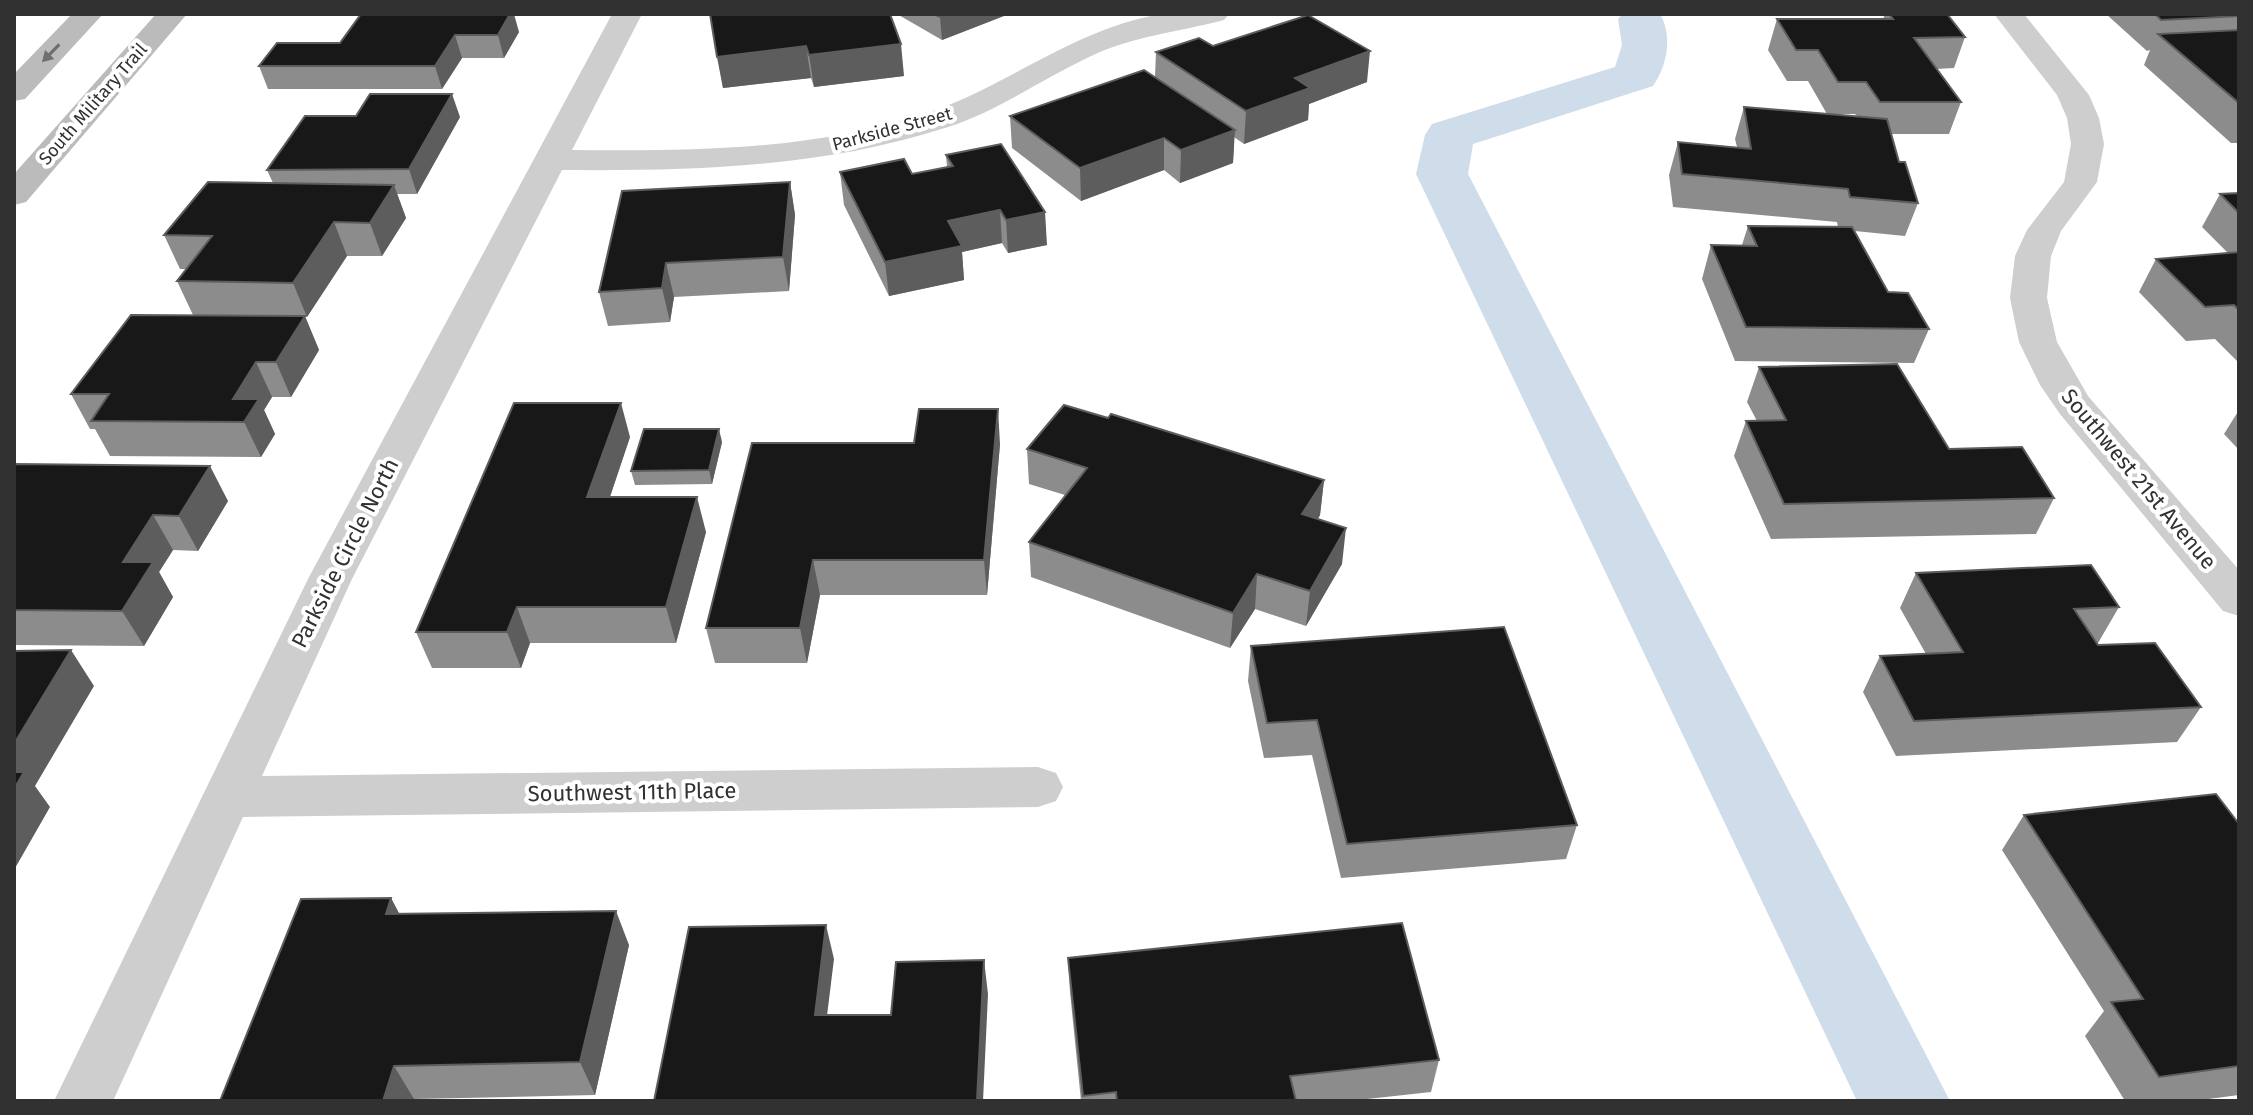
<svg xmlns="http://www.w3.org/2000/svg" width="2253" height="1115" viewBox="0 0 2253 1115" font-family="'Fira Sans',sans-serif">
<rect width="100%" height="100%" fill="#fff"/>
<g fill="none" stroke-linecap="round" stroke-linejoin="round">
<path fill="#cfdcea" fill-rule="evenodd" d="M1622 14H1660C1673 36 1667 66 1653 86L1473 144 1468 174 1950 1101H1857L1416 174 1425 135 1432 124 1615 67 1622 45 1618 19Z"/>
<g fill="#cecece" fill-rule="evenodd">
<path d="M612 14H642L572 150C690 151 813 151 927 113 1008 86 1075 28 1162 14 1183 11 1207 14 1229 14L1224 20C1178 32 1133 36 1089 57 1042 79 998 111 948 127 822 168 692 171 562 170L352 579 262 776 1038 767 1056 773 1063 787 1056 801 1038 807 243 817 113 1101H54L308 579Z"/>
<polygon points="1994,14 2024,14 2089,95 2099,118 2104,144 2097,182 2061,231 2051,256 2047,298 2057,342 2088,396 2239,570 2239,616 2223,611 2060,414 2040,385 2019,342 2010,298 2015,256 2027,230 2064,182 2071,144 2067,118 2057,95"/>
</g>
<g fill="#bbb" fill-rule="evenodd">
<polygon points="72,14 103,14 25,99 14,101 14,74"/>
<polygon points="156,14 187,14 26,202 14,205 14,174"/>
</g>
</g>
<g fill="#8c8c8c" fill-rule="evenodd">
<polygon points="361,14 519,32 504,58 462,58 442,89 268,89 259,66 340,43"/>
<polygon points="710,14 904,76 814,87 811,78 723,88"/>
<polygon points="897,14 1009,14 942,40"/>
<path d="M1885 14H1947L1965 37 1954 68 1936 69 1961 102 1949 134H1891L1899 162 1918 203 1905 236 1855 231 1888 292 1929 329 1914 363 1735 361 1702 279 1711 245H1742L1748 226 1838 227 1837 222 1673 207 1669 175 1678 142 1737 147 1735 139 1744 107 1827 114 1808 81H1787L1768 50 1777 19H1883ZM1831 114H1855L1857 116Z"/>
<polygon points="2106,14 2239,14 2239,143 2231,143 2144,65 2150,50 2147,51"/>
<polygon points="1213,46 1367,82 1309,104 1308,120 1244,144 1234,137 1233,163 1180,183 1164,170 1081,201 1012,148 1010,116 1155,77 1156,52"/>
<polygon points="460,117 417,194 397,194 406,218 382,256 347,256 307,317 305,317 319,350 291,397 272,397 264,410 275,434 261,457 110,456 95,429 90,429 71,394 193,315 177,281 186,269 180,269 164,235 273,183 267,170"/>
<polygon points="946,155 1047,245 1008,253 1002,243 962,252 964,280 889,296 844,205 840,172 912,174 947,167"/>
<polygon points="790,182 795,215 789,291 674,297 670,322 608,326 599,292"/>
<polygon points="2239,193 2239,363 2215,339 2186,341 2139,292 2156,259 2228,253 2202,227 2220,194"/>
<polygon points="1759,367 1949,449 2054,498 2036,534 1771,539 1734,456 1746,421 1757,421 1747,402"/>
<polygon points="2239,410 2239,450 2224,434"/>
<polygon points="1108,418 1324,480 1320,515 1318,519 1342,564 1306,626 1255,609 1230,648 1031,577 1029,542 1065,495 1029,484 1027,449"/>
<polygon points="630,437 610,497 706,532 676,643 530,643 521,668 432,668 416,632"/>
<polygon points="722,442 712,484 635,485 631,471"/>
<polygon points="752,443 1000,444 987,595 820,595 807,663 715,663 706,628"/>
<polygon points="14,464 228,501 198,551 173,550 159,572 173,597 144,646 14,645"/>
<polygon points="1916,573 2119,607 2098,643 2096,643 2098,645 2201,707 2177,742 1896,756 1863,692 1880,656 1926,654 1900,608"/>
<polygon points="1251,646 1577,825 1566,859 1341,878 1312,755 1264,758 1248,681"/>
<polygon points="2024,815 2239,824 2239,1095 2193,1101 2125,1101 2085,1036 2104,1011 2002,850"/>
<polygon points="391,898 399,914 629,945 595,1095 414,1099 413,1101 220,1101"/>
<polygon points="1068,958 1439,1060 1431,1092 1349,1101 1081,1101 1070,992"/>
</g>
<g fill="#5d5d5d">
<polygon points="510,14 514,14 519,32 504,58 498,35"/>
<polygon points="949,14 1009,14 942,40 940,17"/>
<polygon points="455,35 462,58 442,89 435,66"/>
<polygon points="901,44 904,76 814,87 809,55"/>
<polygon points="806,46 811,78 723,88 717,57"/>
<polygon points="1370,51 1367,82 1309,104 1308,120 1244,144 1246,111 1295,78"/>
<polygon points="452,94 460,117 417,194 409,169"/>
<polygon points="1235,130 1233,163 1180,183 1181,150"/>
<polygon points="1164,138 1164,170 1081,201 1080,168"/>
<polygon points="790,182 795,215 789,291 783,257"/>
<polygon points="394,185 406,218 382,256 370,223"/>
<polygon points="1000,210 1002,243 962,252 964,280 889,296 885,262 948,221"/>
<polygon points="1045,212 1047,245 1008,253 1006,220"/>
<polygon points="334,222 347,256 307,317 293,283"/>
<polygon points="666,263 674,297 670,322 662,288"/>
<polygon points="305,316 319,350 291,397 276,362"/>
<polygon points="256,362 272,397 264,410 275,434 261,457 233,399"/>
<polygon points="621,403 630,437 598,532 587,497"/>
<polygon points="998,409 1000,444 987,595 984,560"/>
<polygon points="719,429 722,442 712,484 709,470"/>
<polygon points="210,466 228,501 198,551 179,516"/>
<polygon points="1324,480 1320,515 1299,550 1302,514"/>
<polygon points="697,497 706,532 676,643 666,607"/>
<polygon points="153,515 173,550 159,572 173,597 144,646 122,611 123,562"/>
<polygon points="1346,528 1342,564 1306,626 1310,591"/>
<polygon points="813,560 820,595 807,663 800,628"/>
<polygon points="1257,574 1255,609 1230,648 1233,613"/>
<polygon points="517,607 530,643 521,668 507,632"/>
<polygon points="71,650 94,686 35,786 50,807 14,870 14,744"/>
<polygon points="391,898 409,932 386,914"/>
<polygon points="616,911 629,945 595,1095 580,1062"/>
<polygon points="826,925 834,959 823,1048 815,1015"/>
<polygon points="984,960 988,994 983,1101 977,1101"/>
<polygon points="394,1066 414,1099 413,1101 383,1101"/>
</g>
<g fill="#181818" stroke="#5d5d5d" stroke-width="2">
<polygon points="361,14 510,14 498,35 455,35 435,66 259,66 277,43 340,43"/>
<polygon points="710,14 890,14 901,44 809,55 806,46 717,57"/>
<polygon points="934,14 949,14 940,17"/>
<polygon points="1889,14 1947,14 1965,37 1914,38 1961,102 1880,102 1866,82 1838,82 1818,50 1796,50 1777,19 1893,19"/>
<polygon points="2155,14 2239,14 2239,16 2161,20"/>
<polygon points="1308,15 1370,51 1295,78 1310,88 1246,111 1156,52 1199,38 1213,46"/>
<polygon points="2239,30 2239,103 2158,34"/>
<polygon points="1144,70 1235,130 1181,150 1164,138 1080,168 1010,116"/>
<polygon points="370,94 452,94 409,169 267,170 305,116 356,116"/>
<polygon points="1744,107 1887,119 1899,162 1905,162 1918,203 1850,197 1848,189 1682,174 1678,142 1751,149"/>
<polygon points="1001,144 1045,212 1006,220 1000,210 948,221 962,246 885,262 840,172 904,159 912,174 953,166 946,155"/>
<polygon points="208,182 394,185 370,223 334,222 293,283 177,281 212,236 164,235"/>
<polygon points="790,182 783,257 666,263 662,288 599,292 622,191"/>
<polygon points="2239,193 2239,213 2220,194"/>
<polygon points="1748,226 1852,227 1888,292 1908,293 1929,329 1746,327 1711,245 1757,246"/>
<polygon points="2239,252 2239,310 2234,305 2205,307 2156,259"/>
<polygon points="131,315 305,316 276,362 256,362 233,399 259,399 244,422 91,421 109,394 71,394"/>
<polygon points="1897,364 1949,449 2022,447 2054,498 1784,504 1746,421 1786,420 1759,367"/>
<polygon points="514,403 621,403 587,497 697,497 666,607 517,607 507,632 416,632"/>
<polygon points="1064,405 1108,418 1111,414 1324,480 1302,514 1346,528 1310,591 1257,574 1233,613 1029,542 1087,468 1027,449"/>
<polygon points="919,409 998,409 984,560 813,560 800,628 706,628 752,443 914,443"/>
<polygon points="644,429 719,429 709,470 631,471"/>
<polygon points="14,464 210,466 179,516 153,515 123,562 153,562 122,611 14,610"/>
<polygon points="2091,565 2119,607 2074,609 2098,645 2155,643 2201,707 1914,721 1880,656 1963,652 1916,573"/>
<polygon points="1504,627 1577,825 1347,844 1317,720 1267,723 1251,646"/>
<polygon points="71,650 14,744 14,651"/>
<polygon points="14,772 24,772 14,789"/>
<polygon points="2216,794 2239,824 2239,1066 2159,1077 2111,1002 2143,999 2024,815"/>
<polygon points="391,898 386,914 616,911 580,1062 394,1066 383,1101 220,1101 301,899"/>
<polygon points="1402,923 1439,1060 1290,1076 1296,1101 1117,1101 1116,1092 1083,1096 1068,958"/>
<polygon points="826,925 815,1015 891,1015 896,962 984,960 977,1101 654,1101 689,927"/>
</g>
<defs><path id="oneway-solid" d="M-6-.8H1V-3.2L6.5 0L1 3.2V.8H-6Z" transform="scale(2)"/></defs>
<use fill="#6f6f6f" href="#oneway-solid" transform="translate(51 53) rotate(134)"/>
<g text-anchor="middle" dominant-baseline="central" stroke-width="8" stroke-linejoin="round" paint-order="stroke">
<g font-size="18" fill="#313131" stroke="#fff">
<text transform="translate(93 104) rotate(-49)">South Military Trail</text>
<text transform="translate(892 129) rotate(-15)">Parkside Street</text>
</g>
<g font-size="22" fill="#313131" stroke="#fff">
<text transform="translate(2139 479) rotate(50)">Southwest 21st Avenue</text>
<text transform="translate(345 553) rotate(-63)">Parkside Circle North</text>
<text transform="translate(632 792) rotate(-1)">Southwest 11th Place</text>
</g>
</g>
<rect width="2253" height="1115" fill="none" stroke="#313131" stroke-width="32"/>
</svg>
